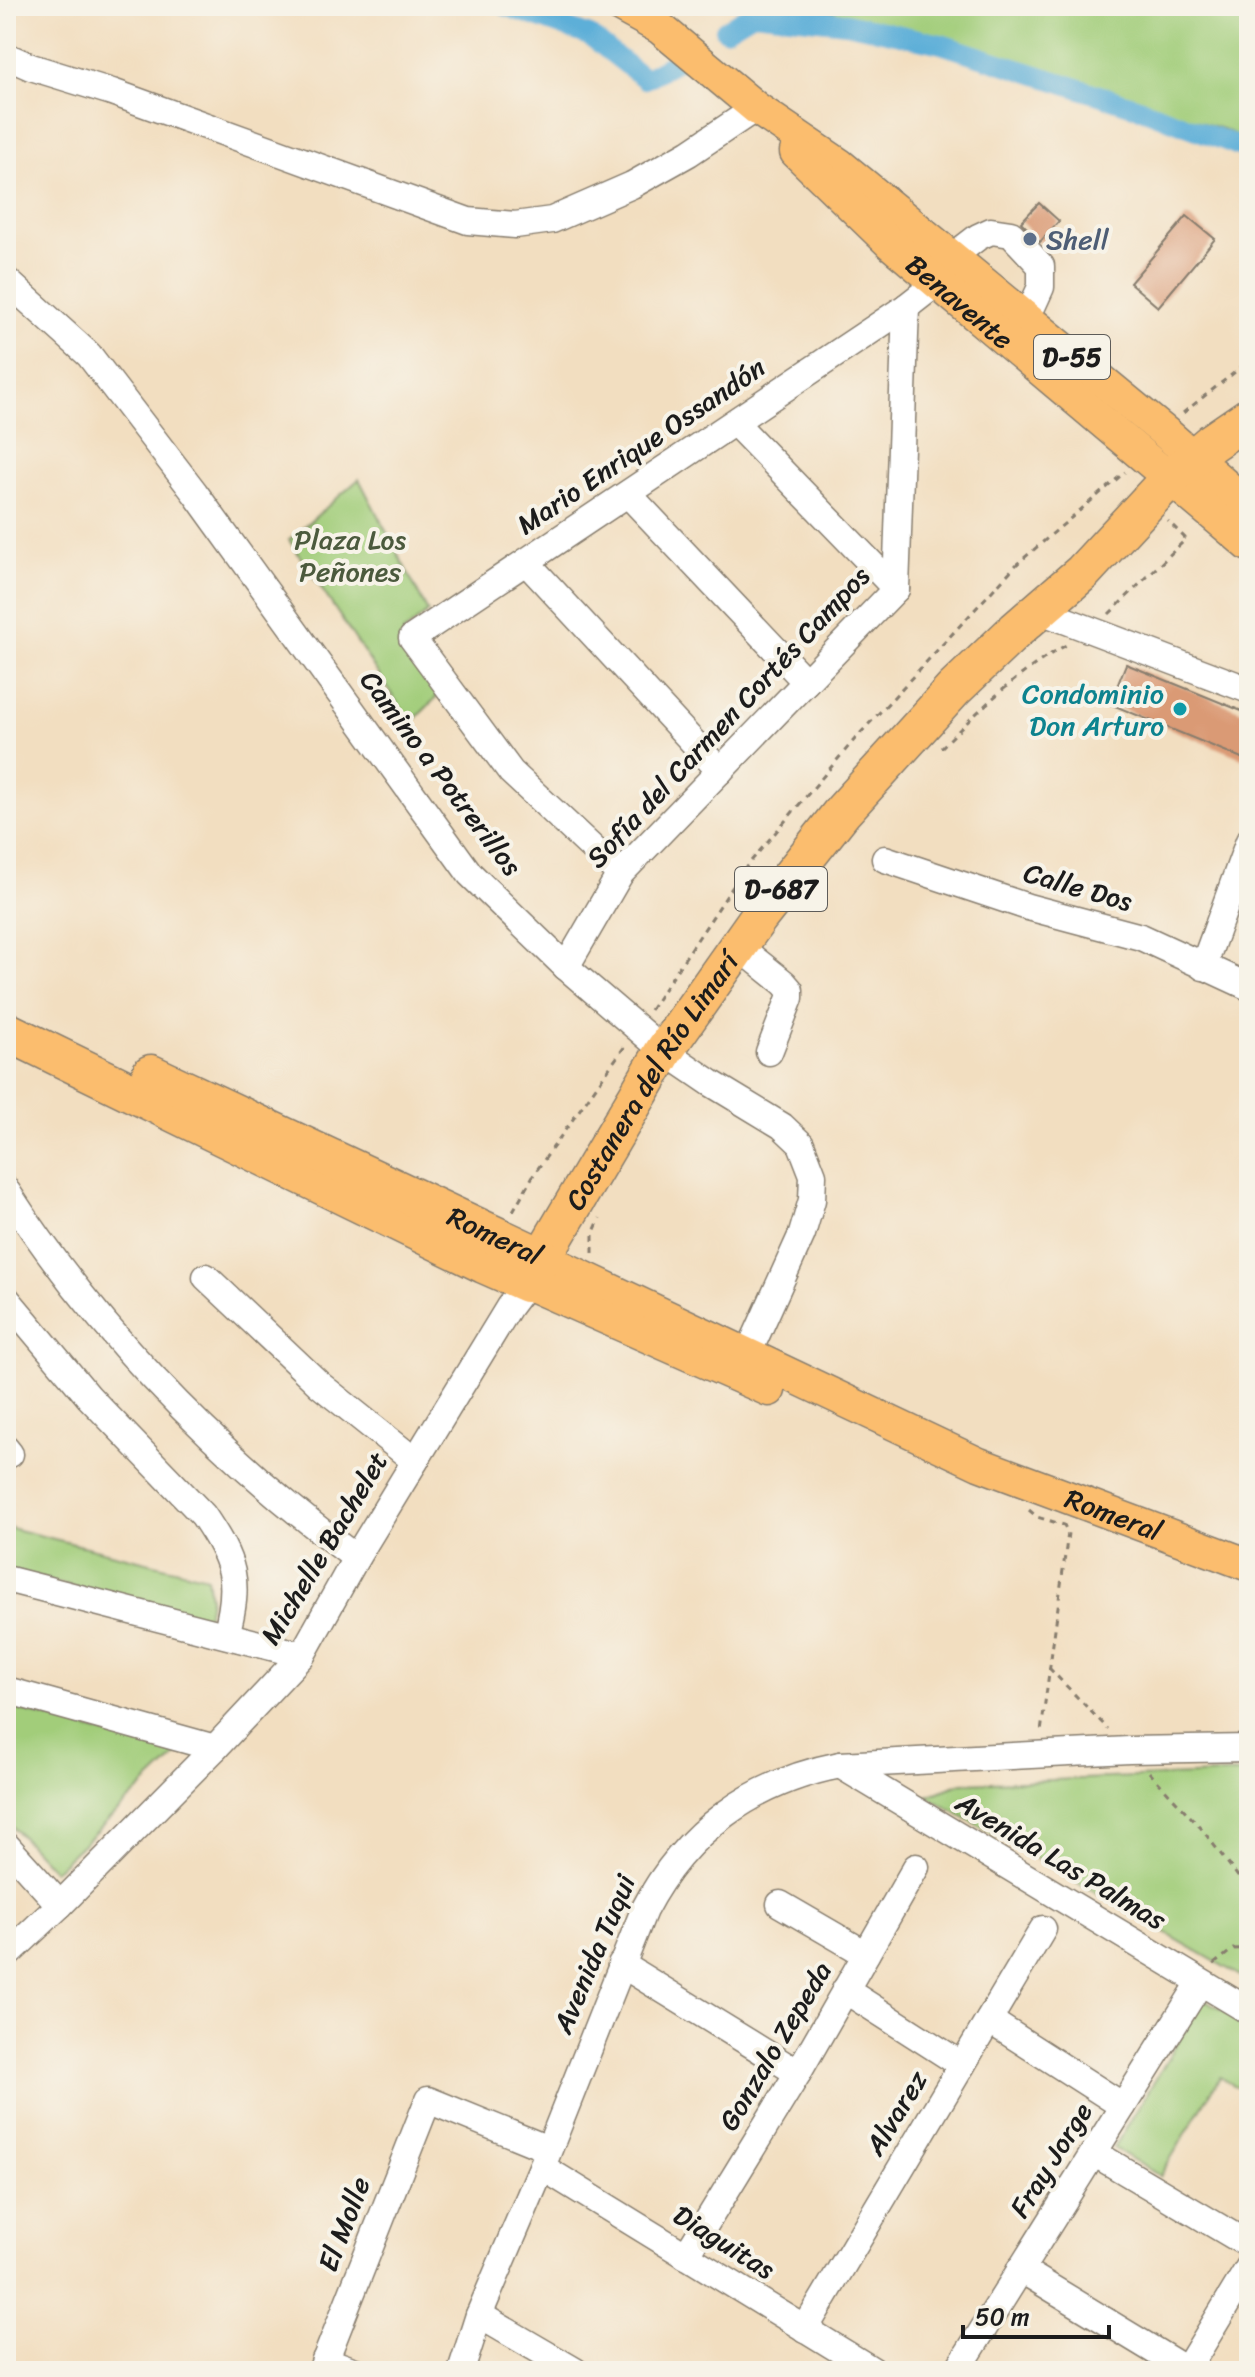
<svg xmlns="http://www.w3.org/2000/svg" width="1255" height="2377" viewBox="0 0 1255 2377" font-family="Sriracha,sans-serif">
<rect width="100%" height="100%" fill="#f7f3e8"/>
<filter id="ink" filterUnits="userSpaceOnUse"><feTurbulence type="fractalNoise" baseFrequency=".0125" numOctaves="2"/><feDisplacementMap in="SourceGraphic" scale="16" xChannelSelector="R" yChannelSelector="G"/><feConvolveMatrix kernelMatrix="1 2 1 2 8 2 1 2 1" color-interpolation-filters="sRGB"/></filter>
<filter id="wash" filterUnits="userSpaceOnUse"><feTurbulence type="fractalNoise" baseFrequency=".006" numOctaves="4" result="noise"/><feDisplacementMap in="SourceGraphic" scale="32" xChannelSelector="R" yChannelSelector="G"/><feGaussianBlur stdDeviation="1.8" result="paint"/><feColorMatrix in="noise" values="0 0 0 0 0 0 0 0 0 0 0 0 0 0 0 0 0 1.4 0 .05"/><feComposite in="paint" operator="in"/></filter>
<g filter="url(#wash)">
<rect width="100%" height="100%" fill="#f2dec0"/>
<g fill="#a2cd7a" stroke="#5f744b" stroke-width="2">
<polygon points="805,6 1249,6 1249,142 1225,130 922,31"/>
<polygon points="359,479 428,612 403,633 442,692 411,723 289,540"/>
<polygon points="6,1527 207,1577 210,1598 207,1619 6,1570"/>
<polygon points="6,1706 178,1754 54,1871 6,1820"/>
<polygon points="1249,1773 1249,1981 927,1796 962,1783"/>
<polygon points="1204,1999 1249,2026 1249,2094 1220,2077 1160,2176 1114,2148"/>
</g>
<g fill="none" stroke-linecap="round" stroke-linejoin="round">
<g stroke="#5dafd8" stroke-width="20">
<polyline points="505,6 590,36 645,79 677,61"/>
<polyline points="725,30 753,13 846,23 941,44 1136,107 1249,150"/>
</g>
</g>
<g id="blocks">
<g fill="#da9a75">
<polygon points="1039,203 1059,221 1040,242 1021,222"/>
<polygon points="1187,216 1215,239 1158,307 1130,283"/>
<polygon points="1126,664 1249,714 1249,761 1110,704"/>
</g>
</g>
</g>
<g filter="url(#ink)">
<use href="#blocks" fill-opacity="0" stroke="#877d6e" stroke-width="2"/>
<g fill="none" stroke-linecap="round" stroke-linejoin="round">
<g stroke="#877d6e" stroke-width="29">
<g id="minor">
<polyline points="6,56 31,67 112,92 468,221 515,225 552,220 632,185 689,153 756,108"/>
<polyline points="6,280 89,355 195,493 470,874 566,967 664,1051 711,1083 782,1126 801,1144 813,1175 812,1200 802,1234 747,1356"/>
<polyline points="735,423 896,589"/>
<polyline points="628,494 806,682"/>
<polyline points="526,562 720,771"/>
<polyline points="1038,610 1249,690"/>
<polyline points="885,859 1028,907 1141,937 1249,987"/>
<polyline points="620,874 511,772 412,638 906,307 938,282 952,257 978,237 991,231 1011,234 1041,266 1041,287 1026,320"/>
<polyline points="738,946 784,983 790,990 790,998 769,1052"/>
<polyline points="566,967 620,874 896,589 906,307"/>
<polyline points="1203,967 1249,841"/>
<path d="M6 1190C99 1334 219 1456 356 1558"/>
<polyline points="206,1277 320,1385 415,1461"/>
<path d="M6 1298 89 1397 203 1515C234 1561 241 1580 226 1635"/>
<polyline points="6,1449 10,1454"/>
<polyline points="6,1579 302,1655"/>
<polyline points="6,1690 215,1748"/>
<polyline points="840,1765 1249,2011"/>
<polyline points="6,1845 60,1905"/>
<polyline points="780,1904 866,1954"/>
<polyline points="6,1956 60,1905 215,1748 302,1655 356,1558 509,1307 527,1283"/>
<polyline points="621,1964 798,2073"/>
<polyline points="845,1990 962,2065"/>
<polyline points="989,2020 1123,2106"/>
<polyline points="1094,2153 1249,2245"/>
<polyline points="542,2167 874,2371"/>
<polyline points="686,2256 798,2073 916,1867"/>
<polyline points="1020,2269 1188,2371"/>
<polyline points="479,2315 575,2371"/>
<polyline points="805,2329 1043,1929"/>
<polyline points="325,2360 355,2371"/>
<polyline points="321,2371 428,2100 548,2149"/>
<path d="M461 2371 479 2315 542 2167 644 1910C685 1831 753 1782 840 1765L1129 1750 1249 1748"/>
<polyline points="957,2371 1200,1983"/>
<polyline points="1186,2371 1249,2267"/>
</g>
</g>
<g stroke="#877d6e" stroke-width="35">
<g id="major">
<polyline points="620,6 660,28 756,108 840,165 1167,434 1249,506"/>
<path id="s1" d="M796 152 890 243 1249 545"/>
<path id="s2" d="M543 1258 979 1464 1249 1565"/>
<polyline points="527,1283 769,1390"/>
</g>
</g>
<g stroke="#877d6e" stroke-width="41">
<g id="highway">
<path id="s3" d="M6 1031 484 1264 527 1283 664 1051 758 918 842 812 954 689 1016 630 1083 572 1171 477 1211 443 1249 417"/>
<path id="s4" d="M151 1074 543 1258"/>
</g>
</g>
<g stroke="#877d6e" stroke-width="3" stroke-dasharray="6 6" stroke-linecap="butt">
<polyline points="1183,413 1249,361"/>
<polyline points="1109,614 1186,539 1168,521"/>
<path d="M941 748C980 709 1019 671 1068 644"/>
<polyline points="650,1010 746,867 855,739 1017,564 1125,472"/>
<polyline points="513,1211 534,1174 625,1046"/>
<polyline points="593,1253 593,1234 600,1218"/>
<polyline points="1029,1510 1037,1517 1064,1525 1068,1533 1041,1732"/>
<polyline points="1049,1668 1108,1729"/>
<polyline points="1149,1772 1201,1828 1249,1891"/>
<polyline points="1214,1964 1233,1949 1249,1948"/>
</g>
<use href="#minor" stroke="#fff" stroke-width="26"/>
<use href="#major" stroke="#fbbd6e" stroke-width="32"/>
<use href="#highway" stroke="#fbbd6e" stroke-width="38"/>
</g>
</g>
<circle fill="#5c6f8a" stroke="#f7f3e8" stroke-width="3" cx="1030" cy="239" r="8"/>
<circle fill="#0f9aa8" stroke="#f7f3e8" stroke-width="3" cx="1180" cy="709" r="8"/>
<g text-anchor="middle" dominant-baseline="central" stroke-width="8" stroke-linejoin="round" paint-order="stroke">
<g fill="#f7f3e8" stroke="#5e5c59" stroke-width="2">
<rect x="1034" y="335" width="76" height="44" rx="6"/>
<rect x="735" y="867" width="92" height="44" rx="6"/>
</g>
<g font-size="26" font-weight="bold" fill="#1c1c1c">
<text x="1072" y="357">D-55</text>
<text x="781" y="889">D-687</text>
</g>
<g font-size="28" fill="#4e5e75" stroke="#f7f3e8" text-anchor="start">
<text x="1046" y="239">Shell</text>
</g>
<g font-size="28" fill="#1c1c1c" stroke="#f7f3e8">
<text stroke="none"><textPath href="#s1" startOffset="222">Benavente</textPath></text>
<text transform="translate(641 446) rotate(-34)">Mario Enrique Ossandón</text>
<text transform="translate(728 717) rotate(-47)">Sofía del Carmen Cortés Campos</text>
<text transform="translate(441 773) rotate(53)">Camino a Potrerillos</text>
<text transform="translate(1078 887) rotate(16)">Calle Dos</text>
<text stroke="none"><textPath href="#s3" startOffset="816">Costanera del Río Limarí</textPath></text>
<text stroke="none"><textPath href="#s4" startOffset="380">Romeral</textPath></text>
<text stroke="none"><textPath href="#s2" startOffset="626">Romeral</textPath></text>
<text transform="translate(324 1548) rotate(-59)">Michelle Bachelet</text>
<text transform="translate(1061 1861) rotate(31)">Avenida Las Palmas</text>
<text transform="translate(594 1954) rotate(-67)">Avenida Tuqui</text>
<text transform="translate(775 2046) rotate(-59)">Gonzalo Zepeda</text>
<text transform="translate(896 2113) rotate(-59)">Alvarez</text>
<text transform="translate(1051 2160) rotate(-58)">Fray Jorge</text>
<text transform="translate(344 2224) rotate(-69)">El Molle</text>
<text transform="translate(724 2242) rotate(32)">Diaguitas</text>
</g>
<g font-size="28" fill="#4b5a3d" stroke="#f7f3e8">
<text x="350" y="539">Plaza Los<tspan x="350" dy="32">Peñones</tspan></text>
</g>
<g font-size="28" fill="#0d838f" stroke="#f7f3e8" text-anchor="end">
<text x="1164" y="693">Condominio<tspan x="1164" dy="32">Don Arturo</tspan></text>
</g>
</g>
<rect width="1255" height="2377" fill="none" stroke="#f7f3e8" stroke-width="32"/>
<path d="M963 2325v12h146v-12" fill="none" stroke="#1c1c1c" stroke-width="4"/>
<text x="975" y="2325" font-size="24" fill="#1c1c1c" stroke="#f7f3e8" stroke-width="6" paint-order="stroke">50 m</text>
</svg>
